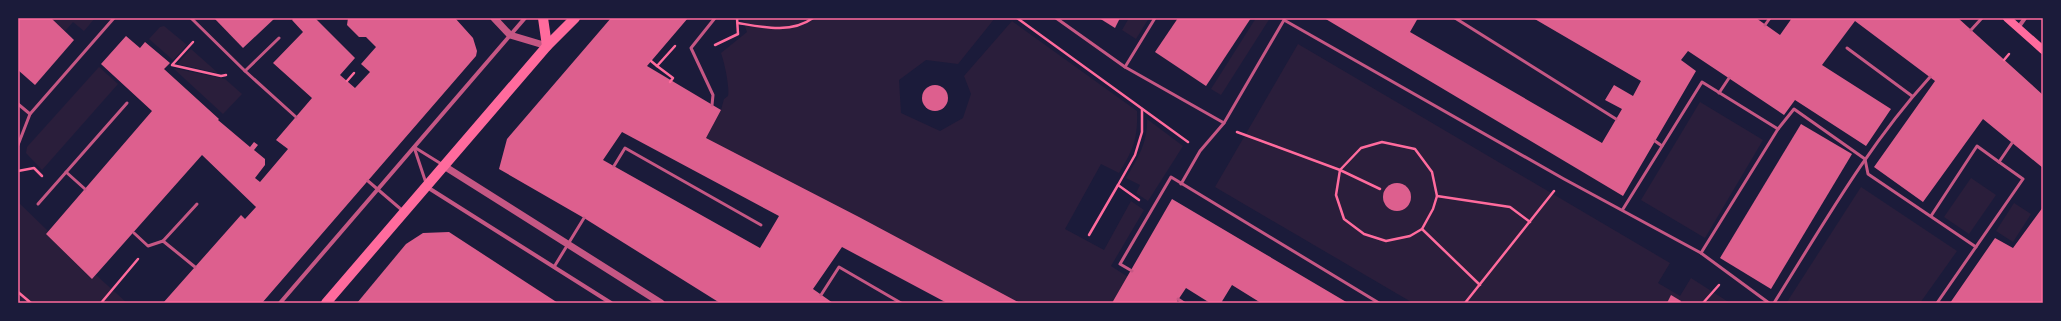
<svg xmlns="http://www.w3.org/2000/svg" width="2061" height="321" viewBox="0 0 2061 321" font-family="Montserrat,sans-serif">
<rect width="100%" height="100%" fill="#1b1b3a"/>
<g fill="#2a1e3b" fill-rule="evenodd">
<polygon points="51,18 95,18 84,31 73,22 65,31"/>
<path d="M742 18H995L958 64 926 60 899 80 901 113 940 131 963 118 971 94 964 76 1012 21 1137 111C1138 139 1133 150 1119 173L1101 164 1065 229 1104 250 1131 201 1144 210 1111 266 1128 277 1112 303H1020L859 217 706 138 721 110 724 99 728 96C730 87 724 61 721 53L747 32Z"/>
<polygon points="1129,18 1149,18 1136,39 1122,30"/>
<polygon points="1256,18 1270,18 1221,95 1211,89"/>
<polygon points="164,26 187,45 173,60 149,39 160,27"/>
<path d="M1298 44 1670 263 1658 283 1680 296 1691 278 1730 303H1413L1215 187ZM1400 183C1427 200 1392 224 1384 200 1380 189 1391 184 1400 183Z"/>
<polygon points="191,49 218,73 177,64"/>
<polygon points="99,67 118,84 42,170 26,153 27,147"/>
<polygon points="173,68 225,79 242,94 223,114"/>
<polygon points="1700,102 1763,140 1705,238 1641,200"/>
<path d="M1147 119 1183 146 1148 201 1136 193 1140 185 1126 178C1138 158 1148 142 1147 119Z"/>
<polygon points="1971,178 1996,195 1969,234 1944,217"/>
<polygon points="1861,187 1957,251 1920,303 1789,303 1787,302"/>
<polygon points="18,202 48,231 46,234 92,279 96,275 127,303 18,303"/>
<polygon points="2014,203 2031,214 2013,242 1996,231"/>
</g>
<g fill="#dd5f8e" fill-rule="evenodd">
<polygon points="18,18 51,18 74,40 35,85 18,70"/>
<polygon points="214,18 275,18 243,48"/>
<polygon points="294,18 315,18 355,58 340,75 355,88 370,72 361,64 376,47 366,37 359,37 347,25 348,18 455,18 473,38 477,51 476,56 262,303 163,303 241,215 245,219 256,207 202,155 92,279 46,234 152,111 101,64 126,36 140,48 145,42 170,63 164,69 219,119 218,120 250,147 254,142 258,145 254,150 265,159 265,165 255,178 260,182 288,149 276,140 312,98 273,63 303,32 292,20"/>
<path d="M611 18H688L647 66 721 110 706 138 859 217 1020 303H947L842 247 813 289 833 303H720L584 218 499 169 507 139ZM622 132 779 216 760 248 603 160Z"/>
<polygon points="1099,18 1120,18 1115,28"/>
<polygon points="1178,18 1251,18 1206,86 1155,52"/>
<polygon points="1324,18 1418,18 1410,32 1602,143 1622,109 1605,100 1614,85 1633,96 1641,81 1533,18 1756,18 1780,35 1792,18 1958,18 2043,95 2043,168 1983,119 1923,202 1874,167 1935,81 1855,21 1822,65 1891,109 1866,146 1795,100 1784,115 1688,51 1681,60 1696,71 1623,196"/>
<circle cx="935" cy="98" r="13"/>
<polygon points="1801,124 1852,154 1771,289 1720,258"/>
<circle cx="1397" cy="197" r="14"/>
<polygon points="1172,199 1348,303 1261,303 1232,285 1221,303 1210,303 1186,288 1176,303 1112,303"/>
<polygon points="2043,207 2043,303 1950,303 1995,238 2013,248"/>
<polygon points="449,232 558,303 357,303 406,244 423,233"/>
<polygon points="1671,295 1681,301 1680,303 1667,303"/>
</g>
<g fill="none" stroke-linecap="round" stroke-linejoin="round">
<g stroke="#ff6b9d" stroke-width="2.5">
<polyline points="1017,18 1188,142"/>
<path d="M738 23C762 27 791 34 813 18"/>
<polyline points="193,42 172,65 221,76 226,75"/>
<polyline points="715,45 738,34 737,18"/>
<polyline points="2004,60 2009,54"/>
<polyline points="651,61 657,66"/>
<polyline points="347,81 354,73"/>
<polyline points="670,82 673,78 657,66 675,46"/>
<polyline points="1237,132 1340,170 1380,189"/>
<polygon points="1382,142 1415,149 1432,172 1437,196 1433,209 1422,229 1410,236 1386,241 1364,234 1344,219 1336,195 1340,170 1361,148"/>
<polyline points="18,171 34,168 42,176"/>
<polyline points="1437,196 1510,207 1530,222"/>
<polyline points="1139,200 1118,185 1135,155 1142,132 1142,109"/>
<polyline points="1422,229 1480,285"/>
<polyline points="1089,235 1118,185"/>
<polyline points="18,292 31,303"/>
<polyline points="101,303 138,259"/>
<polyline points="1465,303 1554,191"/>
<polyline points="1703,303 1719,285"/>
</g>
<g stroke="#c65784" stroke-width="3">
<polyline points="191,18 245,71 296,117"/>
<polyline points="1056,18 1125,67 1224,123"/>
<polyline points="1455,18 1616,119"/>
<polyline points="1765,25 1770,18"/>
<polyline points="1971,30 1982,18"/>
<polyline points="1847,48 1912,96"/>
<polyline points="1125,67 1155,18"/>
<polyline points="245,71 279,38"/>
<polyline points="1719,93 1729,78"/>
<polyline points="18,104 30,114"/>
<polyline points="712,105 713,95 691,48 715,18"/>
<polyline points="1778,129 1794,109 1865,159 1868,174 1976,247"/>
<polyline points="1655,141 1662,146"/>
<polyline points="18,145 30,114 114,18"/>
<polyline points="414,147 426,183"/>
<polyline points="414,147 443,165"/>
<polyline points="614,166 625,148 761,225"/>
<polyline points="66,172 85,189"/>
<polyline points="368,181 403,211"/>
<polyline points="1181,184 1200,151 1224,123 1284,20 1564,179 1701,253 1769,303"/>
<polyline points="38,204 127,103"/>
<polyline points="1623,209 1702,82 1778,129 1701,253"/>
<polyline points="1931,216 1977,146 1999,162"/>
<polyline points="134,233 148,246 163,241 195,267"/>
<polyline points="163,241 197,204"/>
<polyline points="554,267 584,218"/>
<polyline points="1132,271 1120,264 1171,177 1379,303"/>
<polyline points="821,295 839,267 901,303"/>
<polyline points="1178,299 1184,303"/>
<path d="M1774 303C1823 225 1868 145 1930 77"/>
<polyline points="1937,303 2023,179 1999,162 2012,143"/>
</g>
<g stroke="#c65784" stroke-width="4">
<polyline points="2018,28 2025,18"/>
<polyline points="427,187 611,303"/>
<polyline points="280,303 525,18"/>
</g>
<g stroke="#c65784" stroke-width="7">
<polyline points="494,18 510,35 547,46"/>
<polyline points="444,166 661,303"/>
</g>
<polyline stroke="#ff6b9d" stroke-width="8" points="2007,18 2043,50"/>
<g stroke="#ff6b9d" stroke-width="10">
<polyline points="543,18 547,46"/>
<polyline points="326,303 547,46 575,18"/>
</g>
</g>
<rect width="2061" height="321" fill="none" stroke="#1b1b3a" stroke-width="38"/>
<rect x="19" y="19" width="2023" height="283" fill="none" stroke="#ff6b9d" stroke-width="1.5"/>
</svg>
